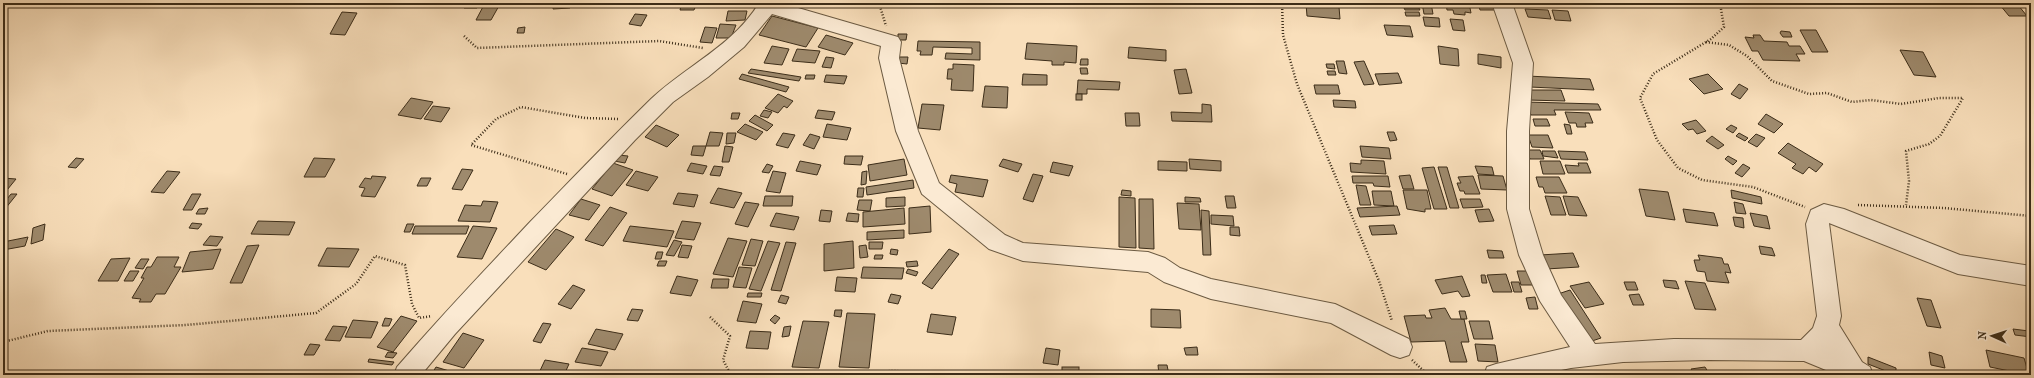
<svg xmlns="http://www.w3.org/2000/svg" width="2034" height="378" viewBox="0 0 2034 378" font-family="'IM FELL French Canon',serif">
<rect width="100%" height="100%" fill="#f9dfbb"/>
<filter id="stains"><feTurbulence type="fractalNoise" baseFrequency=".005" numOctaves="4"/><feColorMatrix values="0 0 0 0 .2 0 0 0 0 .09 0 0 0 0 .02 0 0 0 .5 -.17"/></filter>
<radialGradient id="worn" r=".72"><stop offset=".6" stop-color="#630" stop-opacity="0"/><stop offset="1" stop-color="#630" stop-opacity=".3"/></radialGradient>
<g fill="#9e8a6d" stroke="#3c2d19">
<polygon points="478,3 477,8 464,8 466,4"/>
<polygon points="485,3 500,4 491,20 476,20"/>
<polygon points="554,3 571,3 570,8 553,9"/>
<polygon points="682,3 697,3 694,10 680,10"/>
<polygon points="1312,3 1355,3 1355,7"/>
<polygon points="1422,3 1431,3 1433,14 1424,14"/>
<polygon points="1446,3 1469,3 1471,13 1465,12 1465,15 1454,14 1453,10 1447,10"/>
<polygon points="1478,3 1497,3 1499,10 1480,10"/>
<polygon points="1762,3 1781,3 1783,6 1765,7"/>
<polygon points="1306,4 1339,7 1340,19 1307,16"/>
<polygon points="2000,5 2018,5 2027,16 2009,16"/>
<polygon points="1404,8 1419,8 1420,10 1405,10"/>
<polygon points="1525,9 1548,10 1551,19 1528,17"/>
<polygon points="1552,10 1568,11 1571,21 1555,20"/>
<polygon points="728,11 747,11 745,20 726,21"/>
<polygon points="342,12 357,13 345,35 330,34"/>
<polygon points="1405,12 1419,12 1420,16 1406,16"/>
<polygon points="635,14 647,15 641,26 629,24"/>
<polygon points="772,16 818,28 806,47 759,35"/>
<polygon points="1423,17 1439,18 1440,27 1425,26"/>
<polygon points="1450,19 1463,20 1465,31 1453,30"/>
<polygon points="720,24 736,25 731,38 716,38"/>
<polygon points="1384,25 1410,26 1413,37 1387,35"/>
<polygon points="525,27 524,33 517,33 518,28"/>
<polygon points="705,27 717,28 712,43 700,42"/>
<polygon points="1800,30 1816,30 1828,52 1812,52"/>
<polygon points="1781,31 1790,32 1792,37 1783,37 1780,33"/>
<polygon points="898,34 907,34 906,40 898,40"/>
<polygon points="826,35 853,43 845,55 818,47"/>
<polygon points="1753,35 1760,35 1764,41 1787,42 1789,46 1800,46 1805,54 1796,54 1800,61 1763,60 1758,51 1752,51 1745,37 1754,38"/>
<polygon points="918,41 980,42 980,60 945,59 946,53 972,54 972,48 933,47 932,55 920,55 921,51 917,51"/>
<polygon points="1027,43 1077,46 1076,63 1064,62 1064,65 1052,65 1052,61 1025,59"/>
<polygon points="772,46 789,49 782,65 764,63"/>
<polygon points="1438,46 1458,49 1459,66 1440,64"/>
<polygon points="1129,47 1166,50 1166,61 1128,58"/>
<polygon points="797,49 820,51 815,63 792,61"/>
<polygon points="1900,50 1923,52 1936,77 1914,75"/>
<polygon points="1478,54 1501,57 1501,68 1478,64"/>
<polygon points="826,57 834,58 831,68 822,67"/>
<polygon points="899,57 908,57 907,64 898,63"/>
<polygon points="1081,59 1088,59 1088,65 1080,65"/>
<polygon points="1336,61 1344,61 1347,74 1339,73"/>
<polygon points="1364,61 1374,84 1364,85 1354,62"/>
<polygon points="953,64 974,65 973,91 951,90 952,79 947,79 948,69 953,69"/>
<polygon points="1326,64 1334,64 1335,69 1327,68"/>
<polygon points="1080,68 1087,68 1088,74 1081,74"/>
<polygon points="751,69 801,77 799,81 748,73"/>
<polygon points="1186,69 1192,93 1179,94 1174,70"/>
<polygon points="1327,71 1335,71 1336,75 1328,75"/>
<polygon points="1398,73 1402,83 1379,85 1375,74"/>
<polygon points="742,74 789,87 786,92 739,79"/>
<polygon points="1023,74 1047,75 1047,85 1022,85"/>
<polygon points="1708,74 1723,89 1704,94 1689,79"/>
<polygon points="806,75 815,75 814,79 805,79"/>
<polygon points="826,75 847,76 844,84 824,82"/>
<polygon points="1527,76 1590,79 1594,90 1530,87"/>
<polygon points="1078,80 1120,82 1119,90 1087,89 1087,94 1077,94"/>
<polygon points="1739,84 1748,89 1740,99 1731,94"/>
<polygon points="1314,85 1338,85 1340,94 1316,94"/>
<polygon points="985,86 1008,87 1007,108 982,107"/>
<polygon points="1524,90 1561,90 1565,101 1528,100"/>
<polygon points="778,94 793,101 787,108 784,106 778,113 765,108"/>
<rect x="1076" y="94" width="6" height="6"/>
<polygon points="411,98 433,102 421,119 398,115"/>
<polygon points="1333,100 1355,101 1356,108 1334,107"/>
<polygon points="1526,102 1598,104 1601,110 1554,110 1556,115 1531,115"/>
<polygon points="922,104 944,105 940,130 918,128"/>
<polygon points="1202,104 1211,105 1212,122 1172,121 1171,112 1202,113"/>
<polygon points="433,106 450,108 441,122 424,119"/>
<polygon points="764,110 772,112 768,118 760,116"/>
<polygon points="818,110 835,112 832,120 815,118"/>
<polygon points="1565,112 1589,113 1593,123 1585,123 1586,127 1577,127 1576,123 1569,123"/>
<polygon points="732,113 740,113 738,119 731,119"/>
<polygon points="1125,113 1139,113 1140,126 1126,126"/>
<polygon points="1766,114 1783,124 1774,133 1758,124"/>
<polygon points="755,115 773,125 767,131 749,121"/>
<polygon points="1533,119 1547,119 1550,126 1535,126"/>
<polygon points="1696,120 1706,131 1697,134 1693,129 1688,130 1682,124"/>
<polygon points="745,124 763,132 756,140 737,132"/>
<polygon points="827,124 851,128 847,140 823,137"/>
<polygon points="1564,124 1570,125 1572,134 1567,134"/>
<polygon points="656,125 679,135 667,147 645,137"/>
<polygon points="1731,125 1737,128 1733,133 1726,129"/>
<polygon points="710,132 723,133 719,146 706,146"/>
<polygon points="1387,132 1394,132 1397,140 1390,141"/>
<polygon points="727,133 736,133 734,143 726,144"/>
<polygon points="783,133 795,135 788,148 776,145"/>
<polygon points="1739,133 1748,138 1745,141 1736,136"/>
<polygon points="810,134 820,137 814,149 803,145"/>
<polygon points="1756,134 1765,138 1757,147 1748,142"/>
<polygon points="1528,135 1548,135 1553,148 1532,147"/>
<polygon points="1712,136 1724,145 1718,149 1706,141"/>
<polygon points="1788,143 1823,164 1816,172 1809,167 1803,174 1792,168 1796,164 1778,153"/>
<polygon points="693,146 706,146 703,156 691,155"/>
<polygon points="725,146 733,147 729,162 722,162"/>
<polygon points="1360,146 1389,148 1391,159 1362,157"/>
<polygon points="1527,150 1540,150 1544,159 1530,159"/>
<polygon points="1542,151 1555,151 1558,158 1543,156"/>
<polygon points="1558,151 1585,152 1588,160 1561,159"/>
<polygon points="618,155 628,156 625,163 614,161"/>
<polygon points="845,156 863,156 861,165 844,164"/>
<polygon points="1728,156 1737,161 1733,165 1725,159"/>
<polygon points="76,158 84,159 76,168 68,167"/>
<polygon points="314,158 335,159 325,177 304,177"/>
<polygon points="904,159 907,175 870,181 868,165"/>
<polygon points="1003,159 1022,164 1018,172 999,166"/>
<polygon points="1189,159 1221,161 1221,171 1190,169"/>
<polygon points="1361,160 1384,161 1386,174 1351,172 1350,163 1361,164"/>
<polygon points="800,161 821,165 817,175 796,171"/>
<polygon points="1158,161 1187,162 1187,171 1158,170"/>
<polygon points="1540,161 1560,161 1565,174 1543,174"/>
<polygon points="1053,162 1073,166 1069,176 1050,172"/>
<polygon points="613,163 633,170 612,196 592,189"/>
<polygon points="691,163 707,166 703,174 687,171"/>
<polygon points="1578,163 1587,163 1591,173 1568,173 1565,165 1579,166"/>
<polygon points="767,164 773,166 769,173 762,172"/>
<polygon points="1743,164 1750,168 1742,177 1735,173"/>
<polygon points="714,166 723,167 720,176 710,175"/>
<polygon points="1475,166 1492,167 1494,175 1478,174"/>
<polygon points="1434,167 1447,209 1434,209 1422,168"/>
<polygon points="1438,167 1447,167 1459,208 1450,208"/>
<polygon points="462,169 473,170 462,190 452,189"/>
<polygon points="167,171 180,172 164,193 151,192"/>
<polygon points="636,171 658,177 648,191 626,185"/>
<polygon points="773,171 786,173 780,193 766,191"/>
<polygon points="867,171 866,184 861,185 862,172"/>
<polygon points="1033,174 1043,176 1033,202 1023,199"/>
<polygon points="951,175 988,180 983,197 955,192 957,184 949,182"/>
<polygon points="1410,175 1414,189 1403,189 1399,176"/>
<polygon points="1478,175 1503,176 1507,190 1481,189"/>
<polygon points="372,176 386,177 375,197 361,196 365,188 359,187 365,178 371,179"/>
<polygon points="1352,176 1388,176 1390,187 1374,186 1373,183 1353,183"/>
<polygon points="1473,176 1480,194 1465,194 1464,191 1460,191 1457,183 1461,183 1458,177"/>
<polygon points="1536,177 1559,177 1567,193 1545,193 1543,187 1539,187"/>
<polygon points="3,178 16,179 3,195"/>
<polygon points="421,178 431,178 427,186 417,186"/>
<polygon points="913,180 914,188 867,195 866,187"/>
<polygon points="1356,185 1366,186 1371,205 1360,205"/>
<polygon points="718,188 742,193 734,208 710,203"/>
<polygon points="858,188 864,188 863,197 857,197"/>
<polygon points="1639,189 1668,192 1675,220 1646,216"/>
<polygon points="1122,190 1131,191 1131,196 1121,195"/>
<polygon points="1403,190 1427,190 1431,209 1425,209 1425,212 1407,209"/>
<polygon points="1731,190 1761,197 1762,204 1732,198"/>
<polygon points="1372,191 1391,191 1394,206 1374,205"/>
<polygon points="678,193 698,195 694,207 673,204"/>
<polygon points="11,194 17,194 5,209 3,208 3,204"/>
<polygon points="192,194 201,194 192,210 183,210"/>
<polygon points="765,196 793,196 792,206 763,206"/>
<polygon points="1225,196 1234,196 1236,208 1227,208"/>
<polygon points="1545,196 1560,197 1566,215 1551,215"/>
<polygon points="1563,196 1578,197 1587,216 1569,215"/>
<polygon points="905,197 905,206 886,207 886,198"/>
<polygon points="1119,197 1135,198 1136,248 1119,247"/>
<polygon points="1185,197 1200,198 1201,202 1185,202"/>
<polygon points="581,199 600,205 589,220 569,215"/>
<polygon points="1139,199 1153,199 1154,249 1139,248"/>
<polygon points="1460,199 1480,199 1483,207 1463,208"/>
<polygon points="859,200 872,200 870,211 857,210"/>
<polygon points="483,201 498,202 490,222 458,221 465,205 481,206"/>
<polygon points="745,202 759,204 748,227 735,224"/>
<polygon points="1734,202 1743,204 1746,214 1736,213"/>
<polygon points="1177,203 1199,204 1201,230 1179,229"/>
<polygon points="930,206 931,232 909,234 909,208"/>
<polygon points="1397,206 1400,215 1360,217 1357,208"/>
<polygon points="610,207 627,213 603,246 585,240"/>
<polygon points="208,208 205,214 196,214 199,209"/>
<polygon points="904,208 905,224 863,227 863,212"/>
<polygon points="1489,209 1494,221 1479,222 1475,210"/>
<polygon points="1683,209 1714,213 1718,226 1686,222"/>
<polygon points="821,210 832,211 830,222 819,221"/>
<polygon points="1201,210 1209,211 1211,255 1203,255"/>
<polygon points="776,213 799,217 794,230 770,226"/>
<polygon points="848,213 859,214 858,222 846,221"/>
<polygon points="1750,213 1767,216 1770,229 1754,226"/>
<polygon points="1211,215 1233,216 1234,226 1211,224"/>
<polygon points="1733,217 1743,218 1744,228 1735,226"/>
<polygon points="258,221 295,222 289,235 251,234"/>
<polygon points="682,221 701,223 694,240 675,238"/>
<polygon points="192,223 202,224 198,229 189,228"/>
<polygon points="45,224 43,240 31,244 33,228"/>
<polygon points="407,224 414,224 410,232 404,232"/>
<polygon points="1394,225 1397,234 1372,235 1369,226"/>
<polygon points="415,226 469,226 466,234 412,234"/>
<polygon points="473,226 497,228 482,259 457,257"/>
<polygon points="630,226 674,231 667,247 623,241"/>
<polygon points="1230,227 1239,227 1240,236 1230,235"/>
<polygon points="556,229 574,237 546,270 528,262"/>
<polygon points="904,230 904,238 867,240 867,232"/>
<polygon points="210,236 223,237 217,246 203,245"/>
<polygon points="28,237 25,246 3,250 3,242"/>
<polygon points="728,238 747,241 733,277 713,274"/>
<polygon points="751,239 763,241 755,266 742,265"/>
<polygon points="674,240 682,242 674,256 666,255"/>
<polygon points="768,241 780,243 761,291 749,289"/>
<polygon points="853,241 854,268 824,271 824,244"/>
<polygon points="786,242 796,243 781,291 771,290"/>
<polygon points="869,242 883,242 882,249 869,249"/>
<polygon points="259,245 242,283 230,283 247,246"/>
<polygon points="682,245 692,246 688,258 678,257"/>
<polygon points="866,245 868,257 860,258 859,246"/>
<polygon points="1759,246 1772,248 1775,256 1761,254"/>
<polygon points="327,248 359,249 349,267 318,266"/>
<polygon points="221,249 213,269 182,272 190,252"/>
<polygon points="891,249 898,250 897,255 890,254"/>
<polygon points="949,249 959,254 932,289 922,283"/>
<polygon points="1487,250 1502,251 1504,258 1489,258"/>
<polygon points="657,252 663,252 661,259 655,259"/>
<polygon points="1573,253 1579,267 1546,269 1540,255"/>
<polygon points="875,255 883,255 882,259 874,259"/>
<polygon points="1698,255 1722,258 1724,264 1728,264 1731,273 1725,272 1729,283 1707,281 1705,272 1697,271 1694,260 1700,260"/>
<polygon points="157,257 179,257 174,267 181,267 165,294 156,294 151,302 139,302 141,299 132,298 144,278 141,278 147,267 151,267"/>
<polygon points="130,258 118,281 98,281 111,259"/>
<polygon points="141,259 149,259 143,269 135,268"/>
<polygon points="659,261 667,261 665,266 657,266"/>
<polygon points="917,261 918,266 907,267 906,262"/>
<polygon points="739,267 752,268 746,288 733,287"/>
<polygon points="863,267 904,268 902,279 861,278"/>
<polygon points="908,269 918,272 916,276 906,273"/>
<polygon points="130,271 139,271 133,281 124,281"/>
<polygon points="1517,271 1535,271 1540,285 1521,285"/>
<polygon points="1506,274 1512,292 1493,292 1487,275"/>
<polygon points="1481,275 1485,275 1487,283 1482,283"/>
<polygon points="677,276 698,280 691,296 670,293"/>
<polygon points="1462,276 1470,296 1462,297 1458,291 1442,294 1435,280"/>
<polygon points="837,277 857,278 855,292 835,291"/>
<polygon points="713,279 729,279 728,288 711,288"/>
<polygon points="1663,280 1676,281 1679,289 1665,287"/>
<polygon points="1685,281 1705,283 1716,310 1695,309"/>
<polygon points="1511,282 1519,282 1522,292 1514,292"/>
<polygon points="1589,282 1604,304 1585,308 1570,286"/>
<polygon points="1624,282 1635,282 1638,290 1627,290"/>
<polygon points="573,285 585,290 571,309 558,304"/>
<polygon points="1570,290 1601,338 1589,342 1555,295"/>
<polygon points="748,293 762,293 761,297 747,297"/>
<polygon points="891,294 901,296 898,304 888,302"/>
<polygon points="1639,294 1644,305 1633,305 1629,295"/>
<polygon points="781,295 789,297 786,304 778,302"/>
<polygon points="1535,297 1538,309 1529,309 1526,298"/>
<polygon points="1917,298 1931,300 1941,328 1927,326"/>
<polygon points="743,301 762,304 756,323 737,321"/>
<polygon points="1445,308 1451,319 1464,319 1469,342 1461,342 1467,362 1450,362 1445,341 1411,342 1404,316 1425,315 1426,318 1432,318 1429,310"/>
<polygon points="632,309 643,310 638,321 627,320"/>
<polygon points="1151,309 1180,310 1181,328 1151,327"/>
<polygon points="835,310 842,310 841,317 834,316"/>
<polygon points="1459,311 1465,311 1467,319 1461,319"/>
<polygon points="847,313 875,314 869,368 839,367"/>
<polygon points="931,314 956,317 952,335 927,332"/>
<polygon points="775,315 780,318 775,324 770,320"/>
<polygon points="401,316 417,321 393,352 377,347"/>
<polygon points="385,318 392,319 389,326 382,326"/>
<polygon points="353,320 378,322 371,338 345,337"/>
<polygon points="803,321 829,322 819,368 792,367"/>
<polygon points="1469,321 1489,321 1493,339 1474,339"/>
<polygon points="543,323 551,324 541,343 533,341"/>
<polygon points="333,326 347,327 340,341 325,340"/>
<polygon points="791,326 789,336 782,337 784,327"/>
<polygon points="596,329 623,334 615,350 588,344"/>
<polygon points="2013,329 2029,331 2031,337 2015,335"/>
<polygon points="750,331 771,332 768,349 746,348"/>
<polygon points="463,333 484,340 464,368 443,362"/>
<polygon points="310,344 320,345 314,355 304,355"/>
<polygon points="1475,344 1495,345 1498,362 1478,361"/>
<polygon points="1197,347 1198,355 1186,355 1184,348"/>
<polygon points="582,348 608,352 601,366 575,362"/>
<polygon points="1046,348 1060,350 1058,365 1043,363"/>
<polygon points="1986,350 2024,358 2029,375 1990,367"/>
<polygon points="388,352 397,353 393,358 385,357"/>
<polygon points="1929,352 1942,356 1945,368 1931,365"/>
<polygon points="1868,357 1896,368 1896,375 1868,364"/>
<polygon points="369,359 394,362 392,365 368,362"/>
<polygon points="545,360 569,364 564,375 538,375"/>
<polygon points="1158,365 1167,365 1169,375 1159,375"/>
<polygon points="436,367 459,374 431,375"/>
<rect x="1062" y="367" width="17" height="8"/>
<polygon points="1705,367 1710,375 1695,375 1691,369"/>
</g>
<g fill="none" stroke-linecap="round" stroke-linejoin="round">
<g stroke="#6b5a42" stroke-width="2">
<g id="minor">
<path d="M759 3H781L898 37 901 42 899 58 918 131 939 183 1005 235 1023 243 1148 252 1165 258 1180 268 1211 279 1335 304 1409 339 1412 347 1409 355 1400 358 1391 355 1331 323 1211 299 1164 282 1148 272 1023 261 989 249 922 194 896 131 879 58 881 46 772 14 744 47 708 77 673 102 635 140 455 334 421 375H394L397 367C440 317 485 270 530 222 570 181 610 139 651 99 686 66 734 45 759 3Z"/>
<polygon points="1492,3 1512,3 1533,63 1529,131 1529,209 1543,255 1561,295 1595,344 1674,339 1801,340 1813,328 1817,316 1806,224 1811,210 1824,204 1844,209 1960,255 2031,266 2031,286 1958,274 1829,223 1841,316 1839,325 1862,362 1870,367 1873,375 1838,375 1804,361 1709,360 1623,362 1571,368 1537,375 1484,375 1487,367 1496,364 1570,347 1540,301 1519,255 1507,209 1507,131 1513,63"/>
</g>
</g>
<g stroke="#3c2d19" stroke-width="2.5" stroke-dasharray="1 2" stroke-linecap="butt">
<polyline points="879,3 886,26"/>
<polyline points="1282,3 1283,35 1297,84 1379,281 1392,321"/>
<polyline points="1720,3 1724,27 1711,39 1653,74 1640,98 1657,140 1678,168 1702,180 1753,187 1805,207"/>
<polyline points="464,36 477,48 659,41 703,48"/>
<polyline points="1706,42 1729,45 1747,56 1772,81 1809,94 1827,93 1852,102 1871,100 1901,104 1939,98 1963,98 1940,136 1929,144 1906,151 1909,181 1906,205"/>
<polyline points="567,174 471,145 496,119 521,107 585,118 619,119"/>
<polyline points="1858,205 1944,208 2031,216"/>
<polyline points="710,317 730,336 723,360 731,375"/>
<polyline points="3,342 48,331 186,325 316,313 356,284 375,256 405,265 412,304 419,318 432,316"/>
<polyline points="1412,360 1428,375"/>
<polyline points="787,375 791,373 896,371 949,375"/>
</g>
<use href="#minor" fill="#fbead3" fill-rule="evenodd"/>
</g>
<rect width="2034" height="378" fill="none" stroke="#f9dfbb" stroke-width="16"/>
<rect x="4" y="4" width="2026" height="370" fill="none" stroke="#3c2d19" stroke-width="2"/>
<rect x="8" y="8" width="2018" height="362" fill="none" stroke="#3c2d19"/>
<g transform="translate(1992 336) rotate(273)" stroke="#fbead3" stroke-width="3" paint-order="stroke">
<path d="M0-3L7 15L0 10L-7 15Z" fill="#3c2d19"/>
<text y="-6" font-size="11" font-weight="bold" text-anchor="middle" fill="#3c2d19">N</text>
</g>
<rect width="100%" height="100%" filter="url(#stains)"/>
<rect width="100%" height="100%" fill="url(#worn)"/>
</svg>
